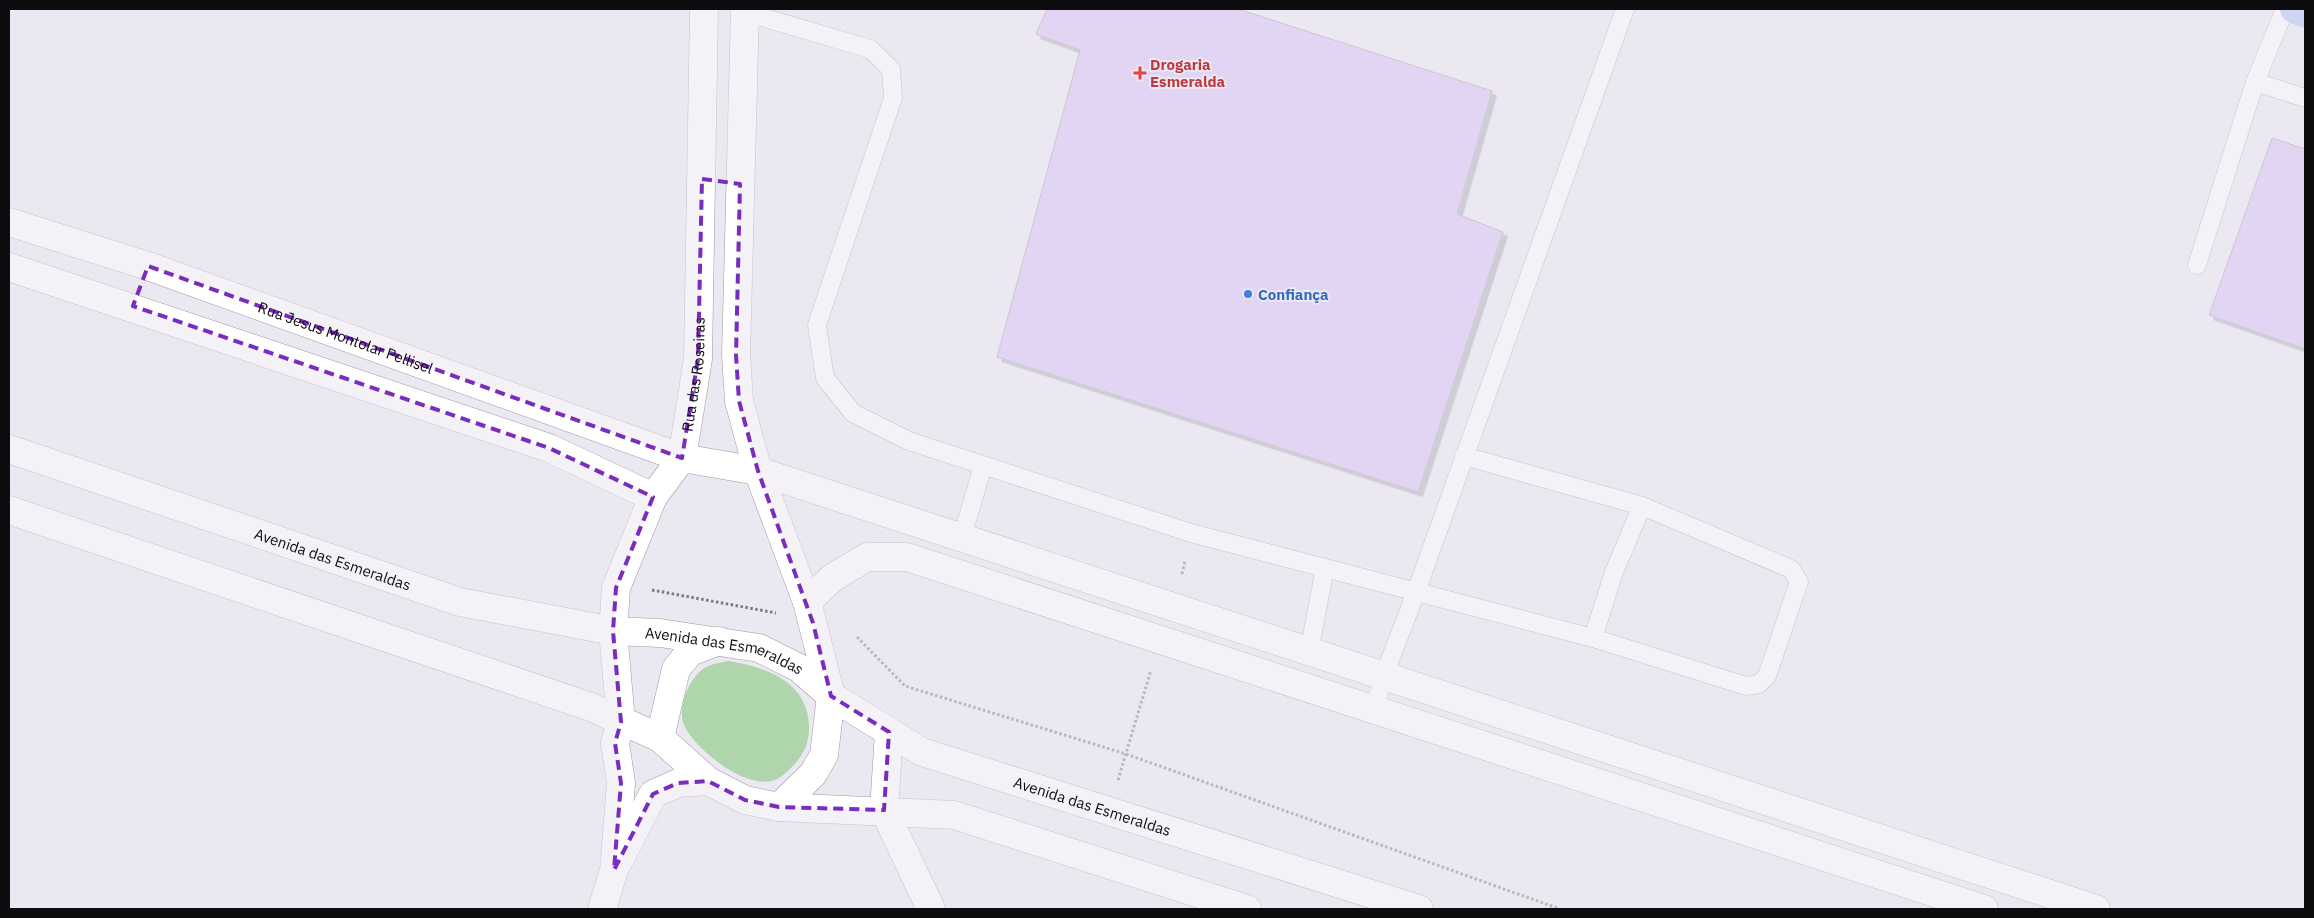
<svg xmlns="http://www.w3.org/2000/svg" width="2314" height="918" viewBox="0 0 2314 918" font-family="'IBM Plex Sans',sans-serif">
<defs>
<filter id="shadow"><feDropShadow dx="4.5" dy="4.5" stdDeviation="0" flood-color="#0004"/></filter>
</defs>
<rect width="100%" height="100%" fill="#ebe8f1"/>
<path fill="#afd5ac" d="M728 661C766 667 807 681 809 725 810 748 799 762 782 776 754 798 697 751 685 727 676 710 688 680 703 669 709 664 720 663 728 661Z"/>
<g fill="#d7bef5" stroke="#a5a1aa" filter="url(#shadow)">
<polygon points="1047,9 1238,9 1492,91 1457,214 1503,232 1418,492 997,357 1080,50 1036,34"/>
<polygon points="2272,138 2305,149 2305,349 2209,315"/>
</g>
<g fill="none" stroke-linecap="round" stroke-linejoin="round">
<g stroke="#9b98a0" stroke-width="19">
<g id="lane">
<polyline points="745,12 870,49 891,69 893,98 817,325 825,378 853,413 909,441 1191,533 1593,638 1746,686 1759,684 1767,676 1799,582 1791,569 1642,506 1464,456"/>
<polyline points="2255,82 2285,9"/>
<polyline points="2197,265 2255,82 2305,98"/>
<polyline points="962,537 983,466"/>
<polyline points="1593,638 1614,572 1642,506"/>
<polyline points="1309,652 1325,568"/>
<polyline points="1374,710 1383,678 1416,592 1625,9"/>
</g>
</g>
<g stroke="#9b98a0" stroke-width="29">
<g id="street">
<polyline points="758,471 2096,909"/>
<polyline points="807,602 832,578 867,557 907,557 1984,909"/>
<polyline points="884,810 931,909"/>
<polyline points="615,859 621,783 615,743 621,722"/>
<polyline points="602,909 614,870 653,794 678,783 708,781"/>
</g>
</g>
<g stroke="#9b98a0" stroke-width="29">
<g id="secondary">
<polyline points="745,9 736,355 739,401 758,471 807,602 831,696 824,755 813,774 779,807"/>
<path id="s1" d="M9 222 148 266 682 458 758 471"/>
<polyline points="9,267 549,448 653,497"/>
<path id="s2" d="M9 449 460 602 613 631 660 633 759 648 799 668 831 696 922 752 1419 909"/>
<polyline points="9,510 591,707 660,738 708,781 745,800 779,807 954,815 1247,909"/>
<path id="s3" d="M621 722 613 631 616 588 653 497 682 458 698 359 704 9"/>
<polyline points="660,738 676,669 690,652 719,641"/>
<polyline points="884,810 889,732"/>
</g>
</g>
<g stroke="#cacaca" stroke-width="29">
<polyline id="primary" points="2294,9 2305,13"/>
</g>
<g stroke="#7d7b81" stroke-width="3" stroke-dasharray="2.5 2.5" stroke-linecap="butt">
<polyline points="1182,574 1185,561"/>
<polyline points="652,590 776,613"/>
<polyline points="857,637 905,686 1126,754 1560,909"/>
<polyline points="1118,780 1151,670"/>
</g>
<use href="#lane" stroke="#fff" stroke-width="18"/>
<use href="#street" stroke="#fff" stroke-width="28"/>
<use href="#secondary" stroke="#fff" stroke-width="28"/>
<use href="#primary" stroke="#a6c1f4" stroke-width="28"/>
</g>
<path d="M0 0H2314V918H0ZM702 179 740 184 736 355 739 401 758 471 813 623 831 696 889 732 884 810 779 807 745 800 708 781 678 783 653 794 614 870 621 783 615 743 621 722 613 631 616 588 653 497 549 448 133 306 148 266 682 458 698 359Z" fill="#ebe8f1" fill-opacity=".55" fill-rule="evenodd"/>
<path fill="none" stroke="#7b2cbf" stroke-width="4" stroke-dasharray="10 6" stroke-linejoin="round" d="M702 179 740 184 736 355 739 401 758 471 813 623 831 696 889 732 884 810 779 807 745 800 708 781 678 783 653 794 614 870 621 783 615 743 621 722 613 631 616 588 653 497 549 448 133 306 148 266 682 458 698 359Z"/>
<path fill="#e0444e" stroke="#ebe8f1" stroke-width="2" d="M1137.5 65.5h5v5h5v5h-5v5h-5v-5h-5v-5h5z"/>
<circle fill="#3f7fe0" stroke="#ebe8f1" stroke-width="2" cx="1248" cy="294" r="5"/>
<g text-anchor="middle" dominant-baseline="central" stroke-width="4" stroke-linejoin="round" paint-order="stroke">
<g font-size="15" font-weight="bold" fill="#be3a42" stroke="#ebe8f1" text-anchor="start">
<text x="1150" y="64">Drogaria<tspan x="1150" dy="17">Esmeralda</tspan></text>
</g>
<g font-size="15" font-weight="bold" fill="#366cbe" stroke="#ebe8f1" text-anchor="start">
<text x="1258" y="294">Confiança</text>
</g>
<g font-size="15" fill="#0d0c0f" stroke="#ebe8f1">
<text stroke="none"><textPath href="#s1" startOffset="356">Rua Jesus Montolar Pellisel</textPath></text>
<text stroke="none"><textPath href="#s3" startOffset="366">Rua das Roseiras</textPath></text>
<text stroke="none"><textPath href="#s2" startOffset="342">Avenida das Esmeraldas</textPath></text>
<text stroke="none"><textPath href="#s2" startOffset="746">Avenida das Esmeraldas</textPath></text>
<text stroke="none"><textPath href="#s2" startOffset="1152">Avenida das Esmeraldas</textPath></text>
</g>
</g>
<rect width="2314" height="918" fill="none" stroke="#0d0c0f" stroke-width="20"/>
</svg>
